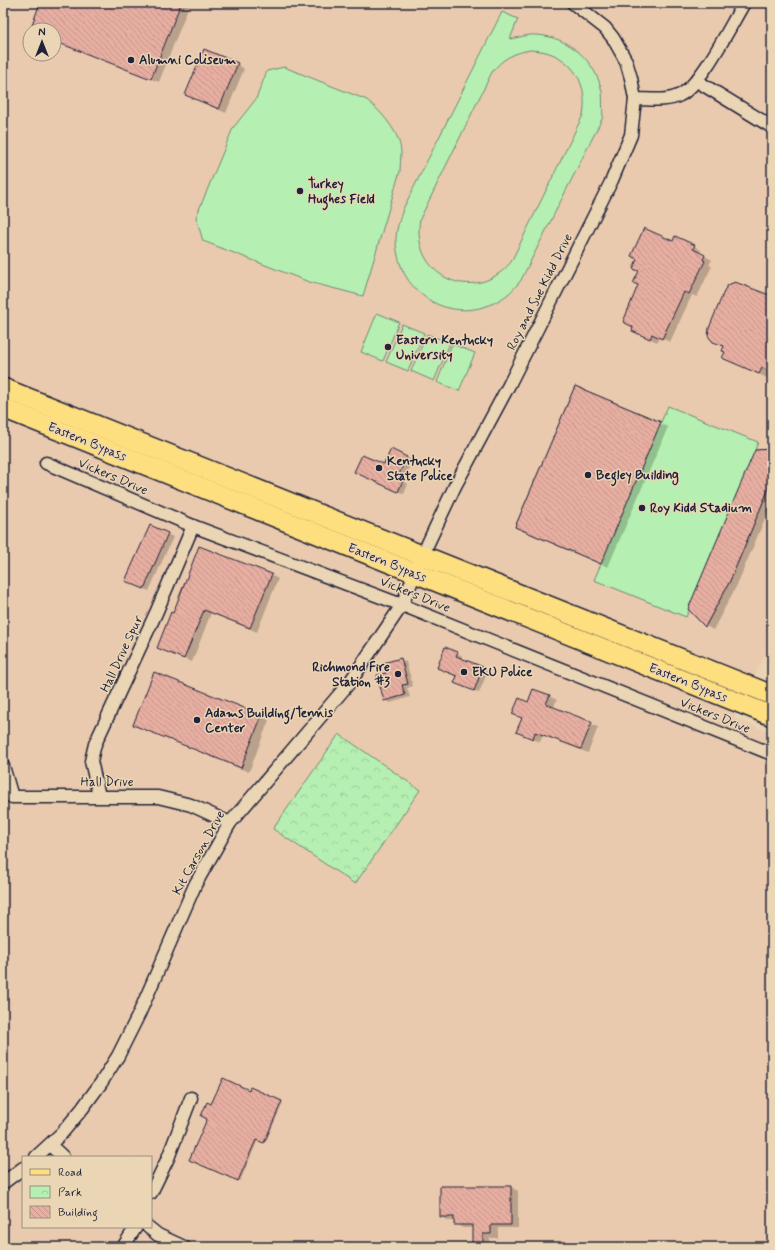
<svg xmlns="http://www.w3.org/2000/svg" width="775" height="1250" viewBox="0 0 775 1250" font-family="Mynerve,sans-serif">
<defs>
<pattern id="park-crowns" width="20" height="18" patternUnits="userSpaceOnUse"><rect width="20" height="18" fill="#b6efb2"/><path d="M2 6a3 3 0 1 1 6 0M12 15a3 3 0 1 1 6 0" fill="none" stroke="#9ccd9a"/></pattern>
<pattern id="building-back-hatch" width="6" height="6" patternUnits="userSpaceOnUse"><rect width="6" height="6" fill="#e7aea1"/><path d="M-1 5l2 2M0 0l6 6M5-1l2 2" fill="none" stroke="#c6958c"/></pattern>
</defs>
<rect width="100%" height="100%" fill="#ead6b4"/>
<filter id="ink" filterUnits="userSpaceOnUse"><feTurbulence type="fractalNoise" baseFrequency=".025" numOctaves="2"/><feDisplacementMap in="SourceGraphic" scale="8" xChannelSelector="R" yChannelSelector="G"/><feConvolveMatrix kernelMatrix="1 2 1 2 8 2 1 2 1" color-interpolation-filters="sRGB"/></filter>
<g filter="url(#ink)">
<path fill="#e9caae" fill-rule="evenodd" d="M3 3H772V641L734 718 772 733V1247H3ZM30 30H54V54H30ZM23 1157H151V1227H23Z"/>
<g fill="#b6efb2" stroke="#6c8876" fill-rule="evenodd">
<path d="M502 12 518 19 510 39C518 38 528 34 537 35 569 37 596 61 602 92 603 100 602 109 603 117L521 280C517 285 512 291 507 295 471 322 423 311 403 271 398 259 394 243 397 230 398 223 401 216 403 209ZM530 50C566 50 590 79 583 115L511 262C474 307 410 276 420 219L492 72C502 59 513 53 530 50Z"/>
<path d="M284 67 367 100C381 112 400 132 401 152 401 158 400 165 400 171L363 296 309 282 203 241 196 217 233 128 256 99 267 71Z"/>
<polygon points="377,313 399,322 383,361 361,352"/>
<polygon points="402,324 424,333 408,371 386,362"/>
<polygon points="427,334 450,343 434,381 411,371"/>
<polygon points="452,344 475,353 459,391 437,382"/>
<polygon points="575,386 661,422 668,406 758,442 755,450 772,449 772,473 769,488 730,581 705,627 689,610 686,617 594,580 601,564 515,527"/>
</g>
<polygon fill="url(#park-crowns)" stroke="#6c8876" points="339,734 420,790 355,884 273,829"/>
<g fill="#0003">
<polygon points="41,3 190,3 159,82 54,41 54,30 43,30 33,24"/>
<polygon points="237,64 244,69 226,113 186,95"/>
<polygon points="673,242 694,246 701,250 700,253 712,260 709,265 712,266 697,297 692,295 670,342 660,337 657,342 640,334 640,272 634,269"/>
<polygon points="772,298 772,372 770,371 767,378 723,358 726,352"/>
<polygon points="576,387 668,427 608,567 516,527"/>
<polygon points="772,450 772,502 737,585 713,630 706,626 690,609"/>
<polygon points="408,458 412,460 403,481 408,484 404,494 361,475 397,482"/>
<polygon points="150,526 173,537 149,591 131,584"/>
<polygon points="271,575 278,579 257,632 211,613 192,662 158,648 174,614"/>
<polygon points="457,653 462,656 461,659 488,671 479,693 460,685 457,677 438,668"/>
<polygon points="400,659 406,662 413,686 407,688 410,697 390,703 385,700"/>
<polygon points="154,674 269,720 249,772 134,725"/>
<polygon points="549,696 557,700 553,708 598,727 588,753 543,735 540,742 517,732 522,719 514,714 528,703"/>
<polygon points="250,1089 283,1103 265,1143 258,1140 240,1181 190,1160 212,1106 249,1091"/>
<polygon points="511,1187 518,1191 518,1228 498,1228 498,1238 490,1238 490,1247 473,1247 473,1228 463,1228 455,1224 455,1221 448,1221 441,1217"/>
</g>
<g fill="url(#building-back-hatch)" stroke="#22223b">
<polygon points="40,3 181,3 151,79 54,41 54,30 44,30 32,25"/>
<polygon points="204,49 238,63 219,109 185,95"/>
<polygon points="644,228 673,241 675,236 695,245 693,249 705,255 703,260 705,261 689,294 684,292 662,339 652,334 650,339 632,331 633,327 623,322 638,285 633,283 639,271 633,269 637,259 631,256"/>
<polygon points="735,282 772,296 772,372 762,368 759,374 722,358 725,352 722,351 724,346 713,342 708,336 709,328 725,289 728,285"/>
<polygon points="575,386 661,422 601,564 515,527"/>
<polygon points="391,449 407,457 398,477 403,480 398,492 354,472 362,455 384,464"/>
<polygon points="772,449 772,473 769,488 730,581 705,627 688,609 755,450"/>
<polygon points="150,525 168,533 144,589 125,581"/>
<polygon points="199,546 272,574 250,628 204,610 184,659 157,648 171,612 173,613"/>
<polygon points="445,647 458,652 456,656 483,667 474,691 454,683 457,676 437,668"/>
<polygon points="401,658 408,684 402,685 405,695 384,701 377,675 386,673 383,663"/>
<polygon points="154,672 262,715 241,768 133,725"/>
<polygon points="533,689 550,695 546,704 592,722 581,749 535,732 533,739 516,732 522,718 512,714 519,698 528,702"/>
<polygon points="223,1078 249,1090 250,1087 282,1101 264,1143 256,1140 238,1181 189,1160 207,1119 201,1116 207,1102 211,1104"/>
<polygon points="440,1186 511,1186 511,1225 491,1225 491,1234 483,1234 483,1247 472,1247 472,1225 454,1225 454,1217 440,1217"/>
</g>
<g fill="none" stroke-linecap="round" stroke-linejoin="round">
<g stroke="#22223b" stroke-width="15">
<g id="minor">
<polyline points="697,81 772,127"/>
<path d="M635 99C649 99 667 102 680 95 702 84 730 26 744 3"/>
<polyline points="46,463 193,526 402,605 772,754"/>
<polyline points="3,766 12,797 158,797 191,805 230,823"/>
<polyline points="99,796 91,761 95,744 156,613 193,526"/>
<polyline points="50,1145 63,1157"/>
<polyline points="36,1157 62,1133 82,1109 101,1083 118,1056 139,1014 195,885 230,823 350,682 402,605 422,556 455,486 509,385 612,180 631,135 635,99 631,78 626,61 613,38 605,28 573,3"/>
<polyline points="3,1183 23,1168"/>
<polyline points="151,1193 168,1158 191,1098"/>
<polyline points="148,1227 158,1235 184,1247"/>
<polyline points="123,1247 136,1227"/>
</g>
</g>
<g stroke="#22223b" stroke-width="22">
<g id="primary">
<polyline points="3,388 772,695"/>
<polyline points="3,408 772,716"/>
</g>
</g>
<use href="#minor" stroke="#ead6b4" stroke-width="12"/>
<use href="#primary" stroke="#fedf80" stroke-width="19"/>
</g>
</g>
<g fill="#22223b" stroke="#ead6b4" stroke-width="1.5">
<circle cx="131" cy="60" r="4"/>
<circle cx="300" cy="191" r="4"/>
<circle cx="388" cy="347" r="4"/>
<circle cx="379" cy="468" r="4"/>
<circle cx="588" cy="475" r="4"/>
<circle cx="642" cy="508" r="4"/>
<circle cx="464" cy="672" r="4"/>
<circle cx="398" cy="674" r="4"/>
<circle cx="197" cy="720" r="4"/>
</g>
<g text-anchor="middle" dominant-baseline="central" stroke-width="3" stroke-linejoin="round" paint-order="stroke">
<g font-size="13" font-weight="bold" fill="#22223b" stroke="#ead6b4" text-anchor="start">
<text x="139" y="60">Alumni Coliseum</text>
<text x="308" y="184">Turkey<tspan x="308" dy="15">Hughes Field</tspan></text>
<text x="396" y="340">Eastern Kentucky<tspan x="396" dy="15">University</tspan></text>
<text x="387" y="461">Kentucky<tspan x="387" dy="15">State Police</tspan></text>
<text x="596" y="475">Begley Building</text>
<text x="650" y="508">Roy Kidd Stadium</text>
<text x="390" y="667" text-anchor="end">Richmond Fire<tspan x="390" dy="15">Station #3</tspan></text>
<text x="472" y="672">EKU Police</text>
<text x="205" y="713">Adams Building/Tennis<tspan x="205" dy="15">Center</tspan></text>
</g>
<g font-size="13" fill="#22223b" stroke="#ead6b4">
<text transform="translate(540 292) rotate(-63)">Roy and Sue Kidd Drive</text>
<text transform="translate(87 442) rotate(22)">Eastern Bypass</text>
<text transform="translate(113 477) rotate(23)">Vickers Drive</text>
<text transform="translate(387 563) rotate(22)">Eastern Bypass</text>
<text transform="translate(415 595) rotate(22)">Vickers Drive</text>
<text transform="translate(122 654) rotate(-65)">Hall Drive Spur</text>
<text transform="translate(688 683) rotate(22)">Eastern Bypass</text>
<text transform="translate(715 716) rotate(22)">Vickers Drive</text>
<text x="107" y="782">Hall Drive</text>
<text transform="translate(199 853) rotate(-61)">Kit Carson Drive</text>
</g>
</g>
<rect width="775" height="1250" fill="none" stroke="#ead6b4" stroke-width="16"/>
<rect x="8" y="8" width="759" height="1234" fill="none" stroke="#22223b" stroke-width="1.5" filter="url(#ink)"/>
<rect x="22" y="1156" width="130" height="72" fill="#ead6b4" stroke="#9a8e84"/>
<rect x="30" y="1169" width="20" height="6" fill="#fedf80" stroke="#9a8e84"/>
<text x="58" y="1176" font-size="12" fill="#22223b">Road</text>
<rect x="30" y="1186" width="20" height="12" fill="url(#park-crowns)" stroke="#9a8e84"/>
<text x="58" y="1196" font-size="12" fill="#22223b">Park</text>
<rect x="30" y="1206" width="20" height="12" fill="url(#building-back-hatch)" stroke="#9a8e84"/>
<text x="58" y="1216" font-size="12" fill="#22223b">Building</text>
<g transform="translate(42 42)"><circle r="19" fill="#ead6b4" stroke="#9a8e84"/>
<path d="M0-3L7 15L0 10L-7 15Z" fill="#22223b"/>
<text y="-6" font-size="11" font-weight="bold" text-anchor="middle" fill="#22223b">N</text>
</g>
</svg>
